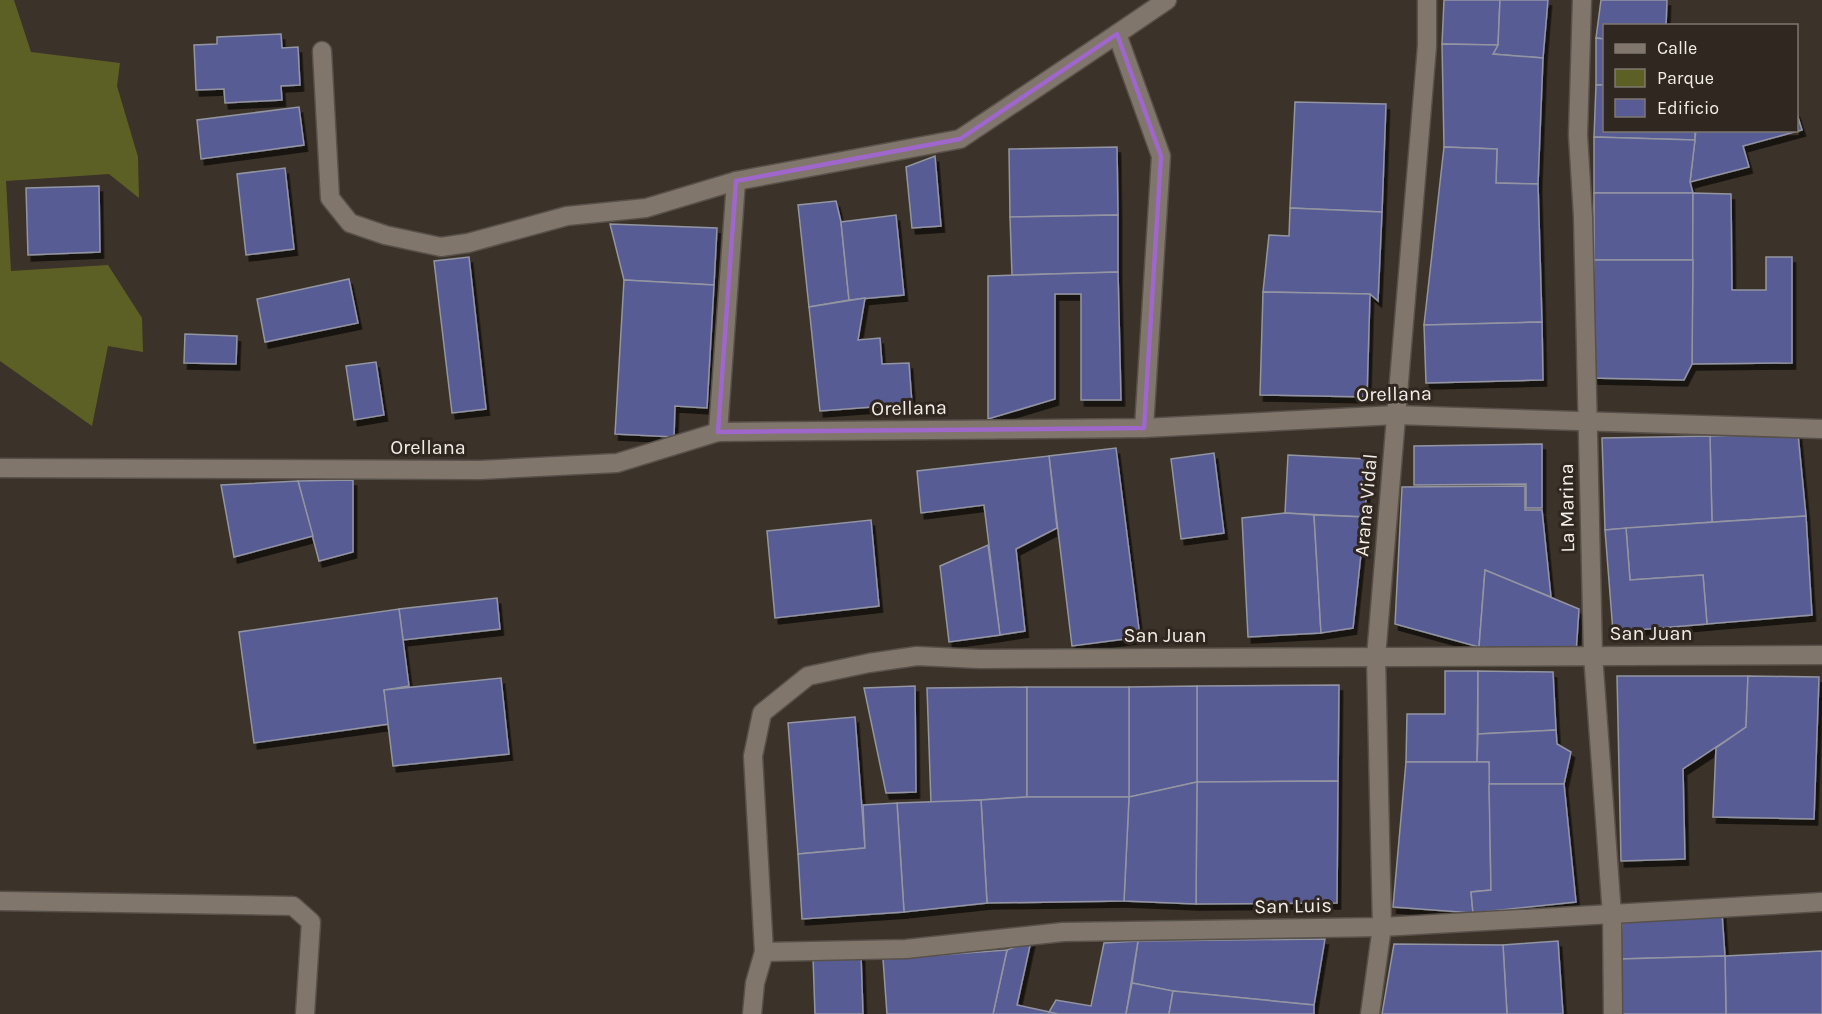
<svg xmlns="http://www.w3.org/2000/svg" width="1822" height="1014" viewBox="0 0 1822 1014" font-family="Karla,sans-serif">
<defs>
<filter id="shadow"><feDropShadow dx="3.5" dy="6" stdDeviation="0" flood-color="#0009"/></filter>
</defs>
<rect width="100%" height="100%" fill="#3b3229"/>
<polygon fill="#5d6025" points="0,0 14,0 31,52 120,63 117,86 138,157 139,198 109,174 6,181 11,271 108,265 142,318 143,352 108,346 92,426 0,361"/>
<g fill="#585b94" stroke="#9395a2" stroke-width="1.5" filter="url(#shadow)">
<polygon points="1444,0 1500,0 1498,45 1442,44"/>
<polygon points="1500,0 1548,0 1543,58 1493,54 1498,45"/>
<polygon points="1601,0 1667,0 1666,26 1604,26 1604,39 1596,38"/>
<polygon points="281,34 282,48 298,47 300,85 281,86 282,100 225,103 224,89 196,90 194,45 217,44 217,37"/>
<polygon points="1596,38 1604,39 1604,85 1596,85"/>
<polygon points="1442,44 1498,45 1493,54 1543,58 1538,184 1496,183 1497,149 1444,147"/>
<polygon points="1596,85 1604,85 1604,130 1695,130 1695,140 1594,137"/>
<polygon points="1295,102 1386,104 1382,212 1290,208"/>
<polygon points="299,107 304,145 201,159 197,120"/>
<polygon points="1796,111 1802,130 1743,146 1749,167 1690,182 1696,130 1796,130"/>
<polygon points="1594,137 1695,140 1690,182 1693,193 1594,193"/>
<polygon points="1117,147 1118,215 1010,217 1009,149"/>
<polygon points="1444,147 1497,149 1496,183 1538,184 1542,322 1424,325"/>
<polygon points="935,156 941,226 912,228 906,167"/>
<polygon points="285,168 294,249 246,255 237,174"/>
<polygon points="99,186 100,252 28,255 26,188"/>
<rect x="1594" y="193" width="99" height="67"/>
<polygon points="1693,193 1731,194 1732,290 1766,290 1766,257 1792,257 1792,363 1692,364"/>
<polygon points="836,201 841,222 849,300 809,307 798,205"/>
<polygon points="1290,208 1382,212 1378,301 1370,294 1263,292 1269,235 1289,236"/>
<polygon points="896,215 904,295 849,300 841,222"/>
<polygon points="1118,215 1118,272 1012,275 1010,217"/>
<polygon points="610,224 717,228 714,285 624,280"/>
<polygon points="469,257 486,409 452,413 434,261"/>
<polygon points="1594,260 1693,260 1692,364 1684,380 1590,378"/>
<polygon points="1118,272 1121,400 1081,400 1081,294 1055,294 1055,399 988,419 988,276"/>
<polygon points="349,279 358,323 265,342 257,299"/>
<polygon points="624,280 714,285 707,408 675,406 674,437 615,434"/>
<polygon points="1263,292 1370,294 1367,397 1260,395"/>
<polygon points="865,298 858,340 880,338 882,364 909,363 912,404 820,411 809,307"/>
<polygon points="1542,322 1543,380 1426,383 1424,325"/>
<polygon points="185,334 237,336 236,364 184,363"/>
<polygon points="376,362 384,415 354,420 346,366"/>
<polygon points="1798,434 1806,516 1712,522 1710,436"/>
<polygon points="1710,436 1712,522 1605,530 1602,438"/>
<polygon points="1542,444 1542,508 1526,508 1526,484 1414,485 1414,446"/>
<polygon points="1116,448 1140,637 1072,646 1049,456"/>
<polygon points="1214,453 1224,533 1181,539 1171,459"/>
<polygon points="1288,455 1368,459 1365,517 1285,513"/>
<polygon points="1049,456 1057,528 1016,549 1025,631 1000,635 984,505 921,513 917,471"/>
<polygon points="353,480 353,552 319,561 298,481"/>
<polygon points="298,481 313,536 234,557 221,485"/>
<polygon points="1525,486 1525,510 1542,510 1551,597 1485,570 1479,647 1395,624 1402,487"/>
<polygon points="1285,513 1314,515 1321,633 1248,637 1242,518"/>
<polygon points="1314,515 1365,517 1353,628 1321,633"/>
<polygon points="1806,516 1812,615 1707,624 1703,575 1630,580 1626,528"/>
<polygon points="871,520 879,606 775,618 767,531"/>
<polygon points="1626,528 1630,580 1703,575 1707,624 1613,632 1605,530"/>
<polygon points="988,545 1000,635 949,642 940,566"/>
<polygon points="1485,570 1579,609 1576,653 1479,647"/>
<polygon points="497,598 500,629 403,640 399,609"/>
<polygon points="399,609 409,686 384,690 389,724 254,743 239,632"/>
<polygon points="1445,671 1478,671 1477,762 1406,762 1407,714 1445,714"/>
<polygon points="1478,671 1553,672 1556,730 1478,734"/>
<polygon points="1617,676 1748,676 1746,727 1683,769 1685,859 1621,861"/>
<polygon points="1748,676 1819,677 1814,819 1713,817 1716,748 1746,727"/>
<polygon points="501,678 509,754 393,766 384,690"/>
<polygon points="1339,685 1338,781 1197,782 1197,686"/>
<polygon points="915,686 916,792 886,793 864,688"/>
<polygon points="1197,686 1197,782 1129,797 1129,687"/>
<polygon points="1027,687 1027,797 931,803 927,688"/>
<rect x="1027" y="687" width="102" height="110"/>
<polygon points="855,717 865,848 798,854 788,723"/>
<polygon points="1556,730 1557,744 1571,752 1564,784 1489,784 1489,762 1477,762 1478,734"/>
<polygon points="1406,762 1489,762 1491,890 1471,892 1473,913 1393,907"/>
<polygon points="1338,781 1337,903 1196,904 1197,782"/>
<polygon points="1197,782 1196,904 1124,901 1129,797"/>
<polygon points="1489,784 1564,784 1576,902 1473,913 1471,892 1491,890"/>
<polygon points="1027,797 1129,797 1124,901 987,903 981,800"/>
<polygon points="981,800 987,903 904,912 897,803"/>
<polygon points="897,803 904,912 802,919 798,854 865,848 863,805"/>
<polygon points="1722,913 1725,956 1620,959 1622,922"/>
<polygon points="1325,939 1314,1005 1173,991 1132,983 1138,941"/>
<polygon points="1031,941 1017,1005 1059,1014 993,1014 1007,950"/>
<polygon points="1138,941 1126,1014 1059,1014 1049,1012 1056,1000 1091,1006 1104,943"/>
<polygon points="1558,941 1563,1014 1507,1014 1503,945"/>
<polygon points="1394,944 1503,945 1507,1014 1382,1014"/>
<polygon points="1007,950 993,1014 887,1014 883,959"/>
<polygon points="1822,951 1822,1014 1726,1014 1725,956"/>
<polygon points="861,955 863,1014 815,1014 813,957"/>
<polygon points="1725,956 1726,1014 1621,1014 1620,959"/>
<polygon points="1132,983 1173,991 1169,1014 1126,1014"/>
<polygon points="1173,991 1314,1005 1314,1014 1169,1014"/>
</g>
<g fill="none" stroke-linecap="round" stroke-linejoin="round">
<g stroke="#58514a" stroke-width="21">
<g id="minor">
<polyline points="1582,0 1578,135 1583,217 1593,655 1612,915 1613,1014"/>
<polyline points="322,51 330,198 350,223 385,235 441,247 468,243 567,216 646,208 736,181 960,139 1117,34"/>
<polyline points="1144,428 1161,156 1117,34 1167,0"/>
<polyline points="718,432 736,181"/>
<polyline points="0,468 480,470 617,463 718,432 1144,428 1396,415 1822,429"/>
<polyline points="0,901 293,906 311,922 305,1014"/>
<polyline points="764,952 906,949 1063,932 1382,927 1822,902"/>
<polyline points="752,1014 755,983 764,952 753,756 762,713 808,676 869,663 917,656 980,659 1822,655"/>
<polyline points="1370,1014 1382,927 1376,657 1427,46 1427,0"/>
</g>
</g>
<use href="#minor" stroke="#80766c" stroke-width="18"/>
</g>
<path fill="none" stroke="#9f66cb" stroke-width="4.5" stroke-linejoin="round" d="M1117 34 1161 156 1144 428 718 432 736 181 960 139Z"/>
<g text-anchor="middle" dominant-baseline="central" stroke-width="6" stroke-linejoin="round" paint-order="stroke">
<g font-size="20" fill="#f3ede8" stroke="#302820">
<text transform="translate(1394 394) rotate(-1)">Orellana</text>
<text transform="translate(909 408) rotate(-1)">Orellana</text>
<text x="428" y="447">Orellana</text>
<text transform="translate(1366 505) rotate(-85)">Arana Vidal</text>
<text transform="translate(1567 508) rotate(-91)">La Marina</text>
<text x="1651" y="633">San Juan</text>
<text x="1165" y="635">San Juan</text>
<text transform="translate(1293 906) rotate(-1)">San Luis</text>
</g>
</g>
<rect x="1603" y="24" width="195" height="108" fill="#302820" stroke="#7e7770" stroke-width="1.5"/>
<rect x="1615" y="44" width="30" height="9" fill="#80766c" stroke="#7e7770" stroke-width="1.5"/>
<text x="1657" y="54" font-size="18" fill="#f3ede8">Calle</text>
<rect x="1615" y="69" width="30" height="18" fill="#5d6025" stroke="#7e7770" stroke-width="1.5"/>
<text x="1657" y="84" font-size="18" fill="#f3ede8">Parque</text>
<rect x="1615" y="99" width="30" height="18" fill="#585b94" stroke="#7e7770" stroke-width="1.5"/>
<text x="1657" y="114" font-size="18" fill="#f3ede8">Edificio</text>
</svg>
